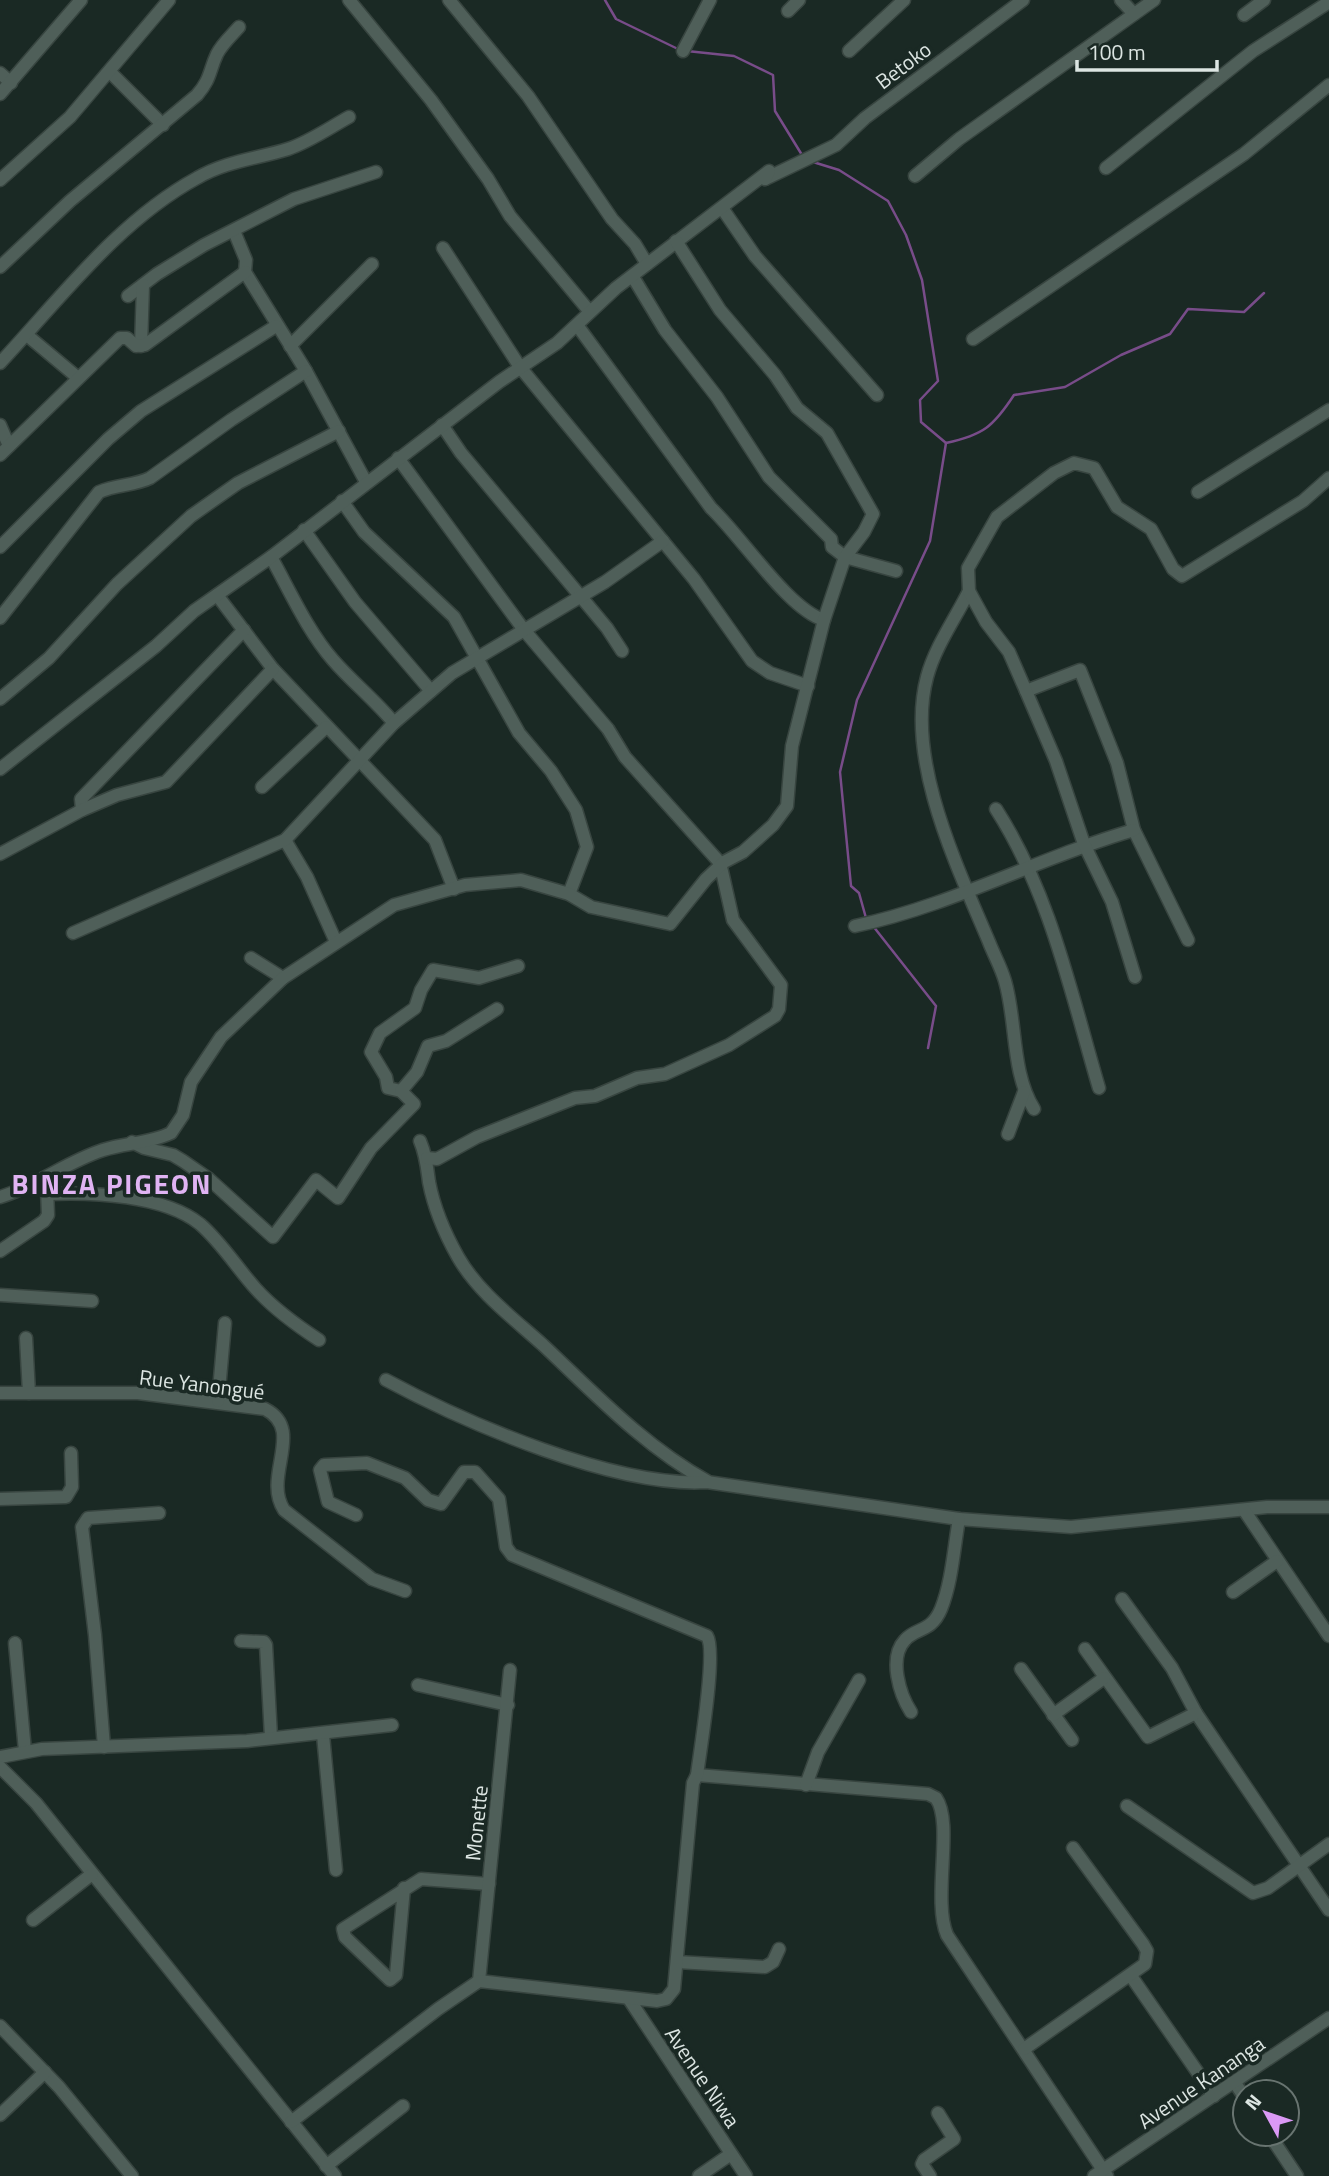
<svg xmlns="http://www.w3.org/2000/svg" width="1329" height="2176" viewBox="0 0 1329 2176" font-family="'Titillium Web',sans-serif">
<rect width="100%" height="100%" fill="#1a2924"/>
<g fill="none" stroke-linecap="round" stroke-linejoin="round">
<g stroke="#784c89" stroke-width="2.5">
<polyline points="605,0 616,19 680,50"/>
<polyline points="687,51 734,56 773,75 775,111 802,155"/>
<polyline points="813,162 839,170 888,201 906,235 922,280 938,381 920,400 921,422 946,443"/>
<path d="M946 443C983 435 993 427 1014 395L1065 387 1121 355 1170 334 1188 309 1244 312 1264 293"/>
<polyline points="866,918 859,893 851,886 840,772 857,700 930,541 946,443"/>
<polyline points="873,926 936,1006 928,1048"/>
</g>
<g stroke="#384540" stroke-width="15">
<g id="minor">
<polyline points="349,0 431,100 488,179 510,216 590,312"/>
<polyline points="449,0 528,96 612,219 635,244 647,264"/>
<polyline points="1121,0 1134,14"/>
<polyline points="788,11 799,0"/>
<polyline points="1244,15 1264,0"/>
<polyline points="683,51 710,0"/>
<polyline points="849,51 904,0"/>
<polyline points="110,72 163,125"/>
<polyline points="0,73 11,83"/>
<polyline points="0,94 81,0"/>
<polyline points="1106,168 1253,51 1329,2"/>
<polyline points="915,176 959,139 1154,0"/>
<polyline points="765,179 836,145 865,118 1023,0"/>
<polyline points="0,180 70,117 169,0"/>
<polyline points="722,208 755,256 877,395"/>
<polyline points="234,231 246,260 245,272 306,371 366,482"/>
<polyline points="443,248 520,367 694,579 752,661 770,673 808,686"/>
<path d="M0 267 70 201 197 95C211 79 209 71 217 54 222 44 231 36 239 27"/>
<polyline points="633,277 665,330 717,397 769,477 831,539 832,547 845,557 896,571"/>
<polyline points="128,296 157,274 204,245 294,199 376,172"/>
<path d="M577 325 711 508C742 537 788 609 824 620"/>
<polyline points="28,336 77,377"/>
<polyline points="973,339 1244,154 1329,85"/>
<polyline points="141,346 143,285"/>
<polyline points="290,346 372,264"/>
<path d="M0 363C60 299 118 221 197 178 226 161 256 159 288 149 309 142 329 128 349 117"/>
<polyline points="0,425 9,446"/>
<polyline points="442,425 461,453 607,628 622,651"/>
<polyline points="0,455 120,338 127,338 136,346 145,345 245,272"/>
<polyline points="398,458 524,630 608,729 625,757 721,864"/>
<polyline points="1198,492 1329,410"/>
<polyline points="342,501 364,532 454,617 519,733 551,771 576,810 587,847 569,894"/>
<polyline points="304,530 355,602 431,691"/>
<polyline points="0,547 108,439 141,411 276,326"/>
<path d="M271 557C290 591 307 630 333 660 352 682 374 699 394 723"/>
<path d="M969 591C955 619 935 647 927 677 905 759 957 866 989 942 994 955 1001 967 1005 981 1017 1022 1011 1072 1034 1109"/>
<polyline points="217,595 273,669 435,840 454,889"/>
<path d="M0 618 99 492C116 484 134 486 150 478L231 420 306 371"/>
<polyline points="1026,691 1080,670 1117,763 1134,830 1188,940"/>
<polyline points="0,699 49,658 117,584 191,516 238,483 339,431"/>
<polyline points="0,769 156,646 194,611 271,557 499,382 557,343 616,288 769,171 765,179"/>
<polyline points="262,787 326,727"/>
<path d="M996 809C1050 893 1071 993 1099 1088"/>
<polyline points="82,810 81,799 244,630"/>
<polyline points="285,840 307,877 336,942"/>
<polyline points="0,854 82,810 117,795 166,782 273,669"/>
<path d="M855 926C951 906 1040 857 1134 830"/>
<polyline points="73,933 285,840 394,723 452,673 605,582 663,541"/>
<polyline points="251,958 283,978"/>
<polyline points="1135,977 1112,902 1084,844 1056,761 1026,691 1009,652 986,622 969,591 968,568 997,517 1054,473 1074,463 1094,468 1117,507 1151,529 1173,569 1182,576 1303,501 1329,478"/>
<polyline points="401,1091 388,1088 386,1077 371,1052 380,1033 415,1008 421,990 433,970 479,978 518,966"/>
<polyline points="1008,1134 1024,1092"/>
<path d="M420 1141C426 1155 427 1167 429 1182 434 1208 445 1234 458 1257 478 1292 513 1318 543 1345 594 1393 645 1447 707 1481"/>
<polyline points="132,1142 144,1148 173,1155 183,1161 209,1179 273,1237 316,1180 338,1198 371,1148 414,1104 401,1091 417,1072 428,1046 446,1041 497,1009"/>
<polyline points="427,1158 437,1159 477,1137 575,1098 595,1096 637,1078 665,1074 729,1045 775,1016 779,1009 781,985 733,920 721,867"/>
<path d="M48 1194C92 1192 164 1195 200 1224 222 1243 237 1268 256 1289 275 1310 296 1325 319 1340"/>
<path d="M0 1197C37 1186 66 1162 103 1150 125 1143 151 1143 171 1133L183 1115 191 1082 221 1037 283 978 394 905 465 885 521 880 569 894 591 907 670 924 706 879 724 862 743 852 773 825 787 806 792 746 824 620 845 557 864 532 873 514 827 433 797 408 775 375 720 310 676 241"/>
<polyline points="0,1251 44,1221 48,1215 47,1189"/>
<polyline points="0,1295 92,1301"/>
<polyline points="26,1338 29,1393"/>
<path d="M386 1380C466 1423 616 1488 707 1482L959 1519 1071 1527 1267 1507H1329"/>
<path d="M0 1393H138L265 1409C306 1430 262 1476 284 1510L372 1579 405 1591"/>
<polyline points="218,1401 225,1323"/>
<polyline points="0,1499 66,1497 72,1487 71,1453"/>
<polyline points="1244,1510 1329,1636"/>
<polyline points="1233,1592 1277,1561"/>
<polyline points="1122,1599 1172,1668 1196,1713 1329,1910"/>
<polyline points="241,1641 264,1642 266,1645 271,1737"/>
<polyline points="15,1643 25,1751"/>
<polyline points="1085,1649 1148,1737 1196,1713"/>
<polyline points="1021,1669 1072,1740"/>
<polyline points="418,1685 508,1705"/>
<path d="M911 1712C900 1695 888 1658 905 1640 916 1627 931 1633 941 1609 952 1582 954 1547 959 1519"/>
<polyline points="1053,1715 1104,1678"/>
<polyline points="323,1735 336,1870"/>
<polyline points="104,1747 95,1635 82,1527 88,1518 159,1513"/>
<polyline points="0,1757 42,1749 247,1741 392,1725"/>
<polyline points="0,1767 36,1803 335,2176"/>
<path d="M697 1775 928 1794 936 1798C954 1823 932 1899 947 1935L1107 2176"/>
<polyline points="806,1785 818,1752 859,1680"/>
<polyline points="1127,1806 1253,1893 1268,1888 1329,1844"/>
<polyline points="404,1888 396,1975 390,1980 345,1937 343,1929 421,1879 489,1884"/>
<polyline points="33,1920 92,1874"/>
<polyline points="677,1962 765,1967 773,1962 779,1949"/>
<polyline points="1131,1976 1214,2096"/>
<polyline points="479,1981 510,1670"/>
<polyline points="629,1999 746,2176"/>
<polyline points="0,2026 59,2087 132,2176"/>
<polyline points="1024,2049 1145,1964 1147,1951 1143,1944 1073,1848"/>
<polyline points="1235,2083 1245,2098"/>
<polyline points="0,2115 45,2072"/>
<path d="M291 2122 438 2009 479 1981 657 2001 666 1999 674 1989 693 1783 697 1775C700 1751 717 1651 707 1636L512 1555 506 1547 499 1499 475 1472H464L441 1504 428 1500 405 1478 367 1463 324 1465 320 1470 328 1502 356 1515"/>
<polyline points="1269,2134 1297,2176"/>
<polyline points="326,2166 403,2106"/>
<polyline points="699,2176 731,2154"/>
<polyline points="930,2176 922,2164 924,2160 954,2139 938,2113"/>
<polyline points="1094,2176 1329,2018"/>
</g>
</g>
<use href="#minor" stroke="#4f5f59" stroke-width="12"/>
</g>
<g text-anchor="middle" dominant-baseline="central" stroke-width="7" stroke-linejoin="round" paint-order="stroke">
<g font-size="21" fill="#dce5e2" stroke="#1a2924">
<text transform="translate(903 65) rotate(-37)">Betoko</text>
<text transform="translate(202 1384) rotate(7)">Rue Yanongué</text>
<text transform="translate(476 1823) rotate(-84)">Monette</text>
<text transform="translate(703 2077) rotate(56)">Avenue Niwa</text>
<text transform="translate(1201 2082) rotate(-34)">Avenue Kananga</text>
</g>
<g font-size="28" font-weight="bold" letter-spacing="2" fill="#e0b3f3" stroke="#1a2924">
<text x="112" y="1183">BINZA PIGEON</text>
</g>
</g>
<g transform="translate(1266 2113) rotate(310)"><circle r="33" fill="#1a2924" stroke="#687470" stroke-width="2"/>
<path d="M0-5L12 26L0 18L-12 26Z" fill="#db99f5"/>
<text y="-10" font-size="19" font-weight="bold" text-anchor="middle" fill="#dce5e2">N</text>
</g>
<path d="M1077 60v10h140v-10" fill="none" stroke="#dce5e2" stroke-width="3.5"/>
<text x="1088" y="60" font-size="21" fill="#dce5e2" stroke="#1a2924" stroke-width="5" paint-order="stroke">100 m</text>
</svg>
